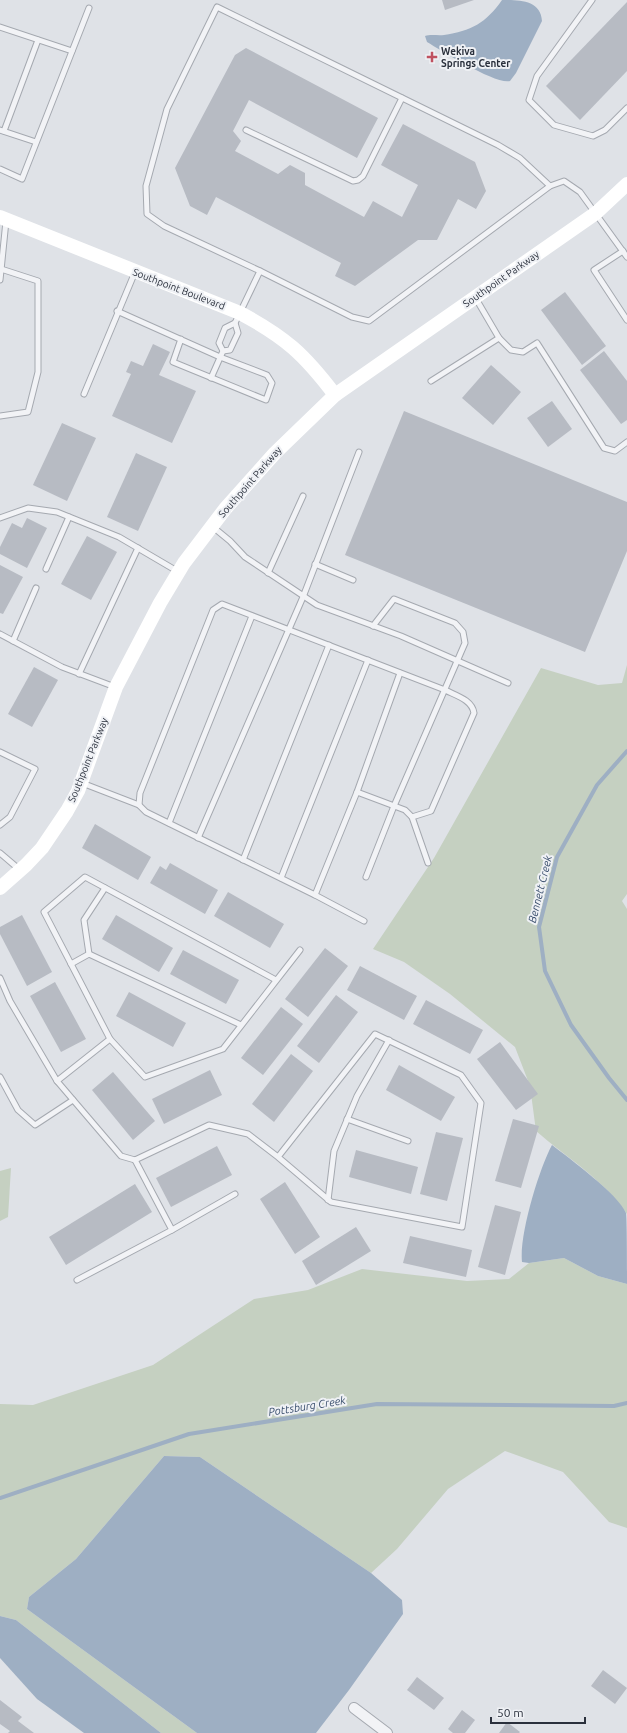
<svg xmlns="http://www.w3.org/2000/svg" width="627" height="1733" viewBox="0 0 627 1733" font-family="Ubuntu,sans-serif">
<rect width="100%" height="100%" fill="#dfe2e7"/>
<g fill="#c5d0c1">
<path d="M627 665V894L622 901 627 909V1214C604 1180 566 1157 536 1131L530 1086 515 1047 450 994 404 962 373 949 434 858 541 668 598 685 622 683Z"/>
<polygon points="11,1168 8,1217 0,1221 0,1171"/>
<polygon points="564,1258 598,1276 627,1284 627,1528 609,1522 563,1472 505,1451 448,1489 397,1549 371,1573 200,1457 164,1456 76,1559 29,1597 27,1609 197,1733 161,1733 16,1620 0,1616 0,1404 33,1405 153,1365 254,1299 308,1290 362,1269 467,1281 509,1279 529,1263"/>
</g>
<g fill="#9eafc3">
<path d="M502 0C519 0 541 0 542 21L516 73 510 81C496 85 442 51 427 42L425 36C431 34 438 36 444 35 471 31 486 23 502 0Z"/>
<path d="M552 1145C569 1158 619 1195 626 1213 627 1220 627 1272 627 1284L598 1276 564 1258 529 1263 522 1262C519 1235 539 1169 552 1145Z"/>
<polygon points="164,1456 200,1457 371,1573 402,1600 403,1614 349,1690 316,1733 197,1733 27,1609 29,1597 76,1559"/>
<polygon points="0,1616 16,1620 161,1733 84,1733 37,1699 0,1658"/>
</g>
<g fill="none" stroke-linecap="round" stroke-linejoin="round">
<g stroke="#9eafc3" stroke-width="4">
<polyline points="627,751 597,785 557,857 539,927 545,971 571,1025 609,1078 627,1100"/>
<polyline points="0,1498 189,1434 377,1404 614,1406 627,1403"/>
</g>
</g>
<g fill="#b7bbc3">
<polygon points="442,0 474,0 445,10"/>
<polygon points="627,2 627,71 580,120 546,86"/>
<polygon points="246,48 378,118 357,158 249,100 233,131 241,141 235,151 278,174 290,165 305,173 305,185 364,217 373,201 402,217 418,185 381,165 403,124 475,162 486,191 476,209 458,199 437,240 418,240 355,286 335,276 341,263 216,197 207,215 190,206 175,168 235,55"/>
<polygon points="565,292 606,346 582,365 541,310"/>
<polygon points="153,344 170,352 159,375 196,391 172,443 112,416 131,374 126,372 131,361 143,366"/>
<polygon points="604,351 627,381 627,420 621,424 580,370"/>
<polygon points="491,365 521,392 493,425 462,398"/>
<polygon points="552,401 572,429 548,447 527,418"/>
<polygon points="404,411 627,502 627,551 585,652 345,555"/>
<polygon points="62,423 96,438 67,501 33,485"/>
<polygon points="136,453 167,467 138,531 107,517"/>
<polygon points="27,518 47,528 27,568 0,554 0,547 12,523 22,528"/>
<polygon points="87,536 117,552 91,600 61,584"/>
<polygon points="0,565 23,577 3,614 0,613"/>
<polygon points="34,667 58,680 32,727 8,714"/>
<polygon points="95,824 151,857 138,880 82,848"/>
<polygon points="170,863 218,890 205,914 150,883 160,866 166,870"/>
<polygon points="228,892 284,924 270,948 214,916"/>
<polygon points="22,915 52,972 27,986 0,934 0,927"/>
<polygon points="116,915 173,948 159,972 102,939"/>
<polygon points="325,948 348,966 308,1017 285,999"/>
<polygon points="183,950 239,980 226,1004 170,974"/>
<polygon points="360,966 417,996 404,1020 347,990"/>
<polygon points="55,982 86,1039 61,1052 30,996"/>
<polygon points="129,992 186,1023 173,1047 116,1016"/>
<polygon points="336,995 358,1012 319,1063 297,1046"/>
<polygon points="426,1000 483,1030 470,1054 413,1024"/>
<polygon points="281,1007 303,1024 263,1075 241,1058"/>
<polygon points="500,1042 538,1094 516,1110 477,1059"/>
<polygon points="291,1054 313,1071 274,1122 252,1104"/>
<polygon points="399,1065 455,1097 441,1121 386,1090"/>
<polygon points="210,1070 222,1095 164,1124 152,1099"/>
<polygon points="113,1072 155,1121 133,1140 92,1090"/>
<polygon points="513,1119 539,1126 521,1188 495,1181"/>
<polygon points="436,1132 463,1138 447,1201 420,1194"/>
<polygon points="217,1146 232,1175 171,1207 156,1178"/>
<polygon points="356,1150 418,1167 411,1194 349,1177"/>
<polygon points="285,1182 320,1237 295,1254 260,1199"/>
<polygon points="135,1184 152,1212 66,1265 49,1237"/>
<polygon points="495,1205 521,1212 505,1275 478,1267"/>
<polygon points="356,1227 371,1251 316,1285 302,1261"/>
<polygon points="410,1236 472,1250 466,1277 403,1263"/>
<polygon points="603,1670 627,1688 615,1704 591,1686"/>
<polygon points="417,1677 444,1698 434,1710 407,1690"/>
<polygon points="0,1700 22,1717 18,1721 34,1733 8,1733 10,1731 0,1724"/>
<polygon points="462,1710 475,1720 465,1733 453,1733 448,1729"/>
<polygon points="507,1722 520,1732 519,1733 499,1733"/>
</g>
<g fill="none" stroke-linecap="round" stroke-linejoin="round">
<g stroke="#a5a9b0" stroke-width="7">
<g id="lane">
<polyline points="592,0 537,76 529,100 554,125 593,136 605,130 627,108"/>
<polyline points="0,27 72,51"/>
<polyline points="0,130 36,142"/>
<polyline points="246,130 353,181 358,180 363,176 402,98"/>
<polyline points="4,131 38,40"/>
<polyline points="0,169 22,179 89,8"/>
<polyline points="623,251 594,270 627,320"/>
<polyline points="260,271 352,317 369,321 550,186"/>
<polyline points="0,280 6,221"/>
<polyline points="475,297 499,338 511,350 523,352 537,343 604,448 615,451 627,442"/>
<polyline points="117,311 220,357 267,375 272,383 266,400 173,362 181,339"/>
<polyline points="223,351 230,350 238,333 235,323"/>
<polyline points="211,378 223,351 219,343 225,328 235,323 260,271 164,226 147,214 146,186 167,109 217,7 498,145 520,158 550,186 564,181 580,192 627,257"/>
<polyline points="431,381 499,338"/>
<polyline points="84,394 135,272"/>
<polyline points="0,416 28,412 38,372 38,281 1,269"/>
<polyline points="0,518 28,508 57,512 119,537 177,571"/>
<polyline points="213,527 230,541 245,557 317,605 401,636 508,683"/>
<polyline points="315,564 353,580"/>
<polyline points="46,569 69,517"/>
<polyline points="268,573 303,496"/>
<path d="M222 604 445 690C457 696 472 700 474 713L431 811 412 817 405 810 357 792 315 895 146 812 139 805 140 793 213 610Z"/>
<polyline points="0,634 62,667 115,687"/>
<polyline points="13,641 36,588"/>
<polyline points="79,674 138,548"/>
<polyline points="0,752 35,769 10,817 0,825"/>
<polyline points="82,783 139,805"/>
<polyline points="357,792 400,673"/>
<polyline points="412,817 428,863"/>
<polyline points="169,823 252,616"/>
<polyline points="198,838 303,597 359,452"/>
<polyline points="0,853 20,870"/>
<polyline points="243,860 329,645"/>
<polyline points="366,877 394,806 465,643 463,632 455,623 394,599 373,626"/>
<polyline points="281,878 368,660"/>
<polyline points="315,895 364,921"/>
<polyline points="89,954 84,920 105,888"/>
<polyline points="71,964 89,954 241,1025"/>
<polyline points="0,978 10,1001 57,1081 121,1156 135,1160 209,1125 248,1134 278,1157 331,1202 462,1227 481,1103 461,1075 375,1034 278,1157"/>
<polyline points="110,1039 44,912 85,877 276,980"/>
<polyline points="0,1077 18,1110 35,1125 73,1100"/>
<polyline points="57,1081 110,1039 145,1077 223,1049 300,950"/>
<polyline points="347,1119 408,1141"/>
<polyline points="328,1200 334,1151 357,1096 389,1040"/>
<polyline points="172,1230 235,1194"/>
<polyline points="77,1280 172,1230 135,1160"/>
</g>
</g>
<g stroke="#a5a9b0" stroke-width="12">
<polyline id="street" points="354,1708 387,1733"/>
</g>
<use href="#lane" stroke="#f2f3f6" stroke-width="5"/>
<use href="#street" stroke="#f2f3f6" stroke-width="10"/>
<g stroke="#fff" stroke-width="14">
<path d="M0 217 240 313C285 337 304 354 335 395"/>
<polyline points="0,888 26,865 42,848 67,811 78,791 116,687 160,603 184,563 225,509 275,453 335,395 596,213 627,184"/>
</g>
</g>
<path fill="#bf5160" stroke="#eff1f5" stroke-width="1.5" d="M430 51h4v4h4v4h-4v4h-4v-4h-4v-4h4z"/>
<g text-anchor="middle" dominant-baseline="central" stroke-width="4" stroke-linejoin="round" paint-order="stroke">
<g font-size="10" font-weight="bold" fill="#2a303c" stroke="#eff1f5" text-anchor="start">
<text x="441" y="51">Wekiva<tspan x="441" dy="12">Springs Center</tspan></text>
</g>
<g font-size="10" fill="#2a303c" stroke="#eff1f5">
<text transform="translate(501 279) rotate(-35)">Southpoint Parkway</text>
<text transform="translate(179 289) rotate(21)">Southpoint Boulevard</text>
<text transform="translate(250 482) rotate(-49)">Southpoint Parkway</text>
<text transform="translate(88 760) rotate(-68)">Southpoint Parkway</text>
</g>
<g font-size="11" font-style="italic" fill="#394e6c" stroke="#eff1f5">
<text transform="translate(540 889) rotate(-76)">Bennett Creek</text>
<text transform="translate(307 1406) rotate(-9)">Pottsburg Creek</text>
</g>
</g>
<path d="M491 1717v6h94v-6" fill="none" stroke="#2a303c" stroke-width="2"/>
<text x="497" y="1717" font-size="12" fill="#2a303c" stroke="#eff1f5" stroke-width="3" paint-order="stroke">50 m</text>
</svg>
